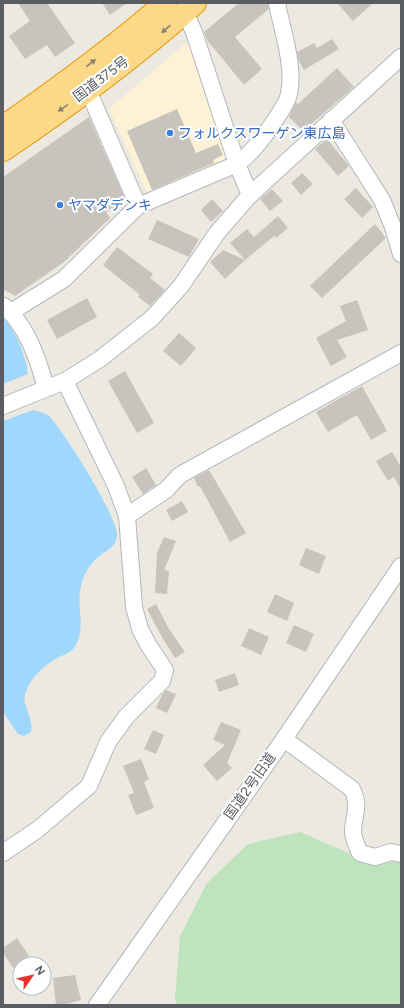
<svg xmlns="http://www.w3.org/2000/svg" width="404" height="1008" viewBox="0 0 404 1008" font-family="Figtree,'Noto Sans JP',sans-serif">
<rect width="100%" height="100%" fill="#ece9e1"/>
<polygon fill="#fdf2d5" points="185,44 192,45 228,158 147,192 109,109"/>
<polygon fill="#bfe4bd" points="300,832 369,862 401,862 401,1005 177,1005 175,999 180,936 207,883 248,844"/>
<g fill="#a0d8fd">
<path d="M3 317C17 333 25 354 28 374L3 384Z"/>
<path d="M33 410C37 411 45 413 49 416 63 430 120 520 117 537 115 548 105 551 97 558 89 565 83 576 81 586 76 606 86 626 76 645 72 652 66 654 59 657 45 664 30 678 25 694 22 707 34 718 31 732L24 736 18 734 3 712V421Z"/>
</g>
<g fill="#c7c4be">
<polygon points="18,3 47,3 75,43 55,57 47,45 25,59 9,36 30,21"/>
<polygon points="102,3 127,3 110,15"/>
<polygon points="239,3 268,3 269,9 235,37 262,69 244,85 207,40 204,32"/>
<polygon points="337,3 373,3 353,21"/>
<polygon points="332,39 339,49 304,70 299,61 297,52 314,43 317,48"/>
<polygon points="337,68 354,87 303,131 289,117 296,102 298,104"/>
<polygon points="177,109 196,153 218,144 223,155 213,160 214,163 152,190 127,131"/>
<polygon points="89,117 125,199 106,212 110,218 64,262 15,296 3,289 3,177"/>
<polygon points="327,139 349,166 338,176 315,149"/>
<polygon points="302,173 313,184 301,195 291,183"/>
<polygon points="356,188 373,207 362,218 344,199"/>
<polygon points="272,189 283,201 270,211 260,199"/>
<polygon points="212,199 223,211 211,222 201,210"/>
<polygon points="278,216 288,228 276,238 274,236 245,260 230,243 247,229 254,237"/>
<polygon points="157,220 199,239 189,257 148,239"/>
<polygon points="375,224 386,238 322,298 310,286"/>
<polygon points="117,247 153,274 150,278 165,290 150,306 138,297 140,295 103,265"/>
<polygon points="223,250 245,260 225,279 210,262"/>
<polygon points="87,298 97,317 57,339 47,320"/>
<polygon points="357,300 368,330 337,340 347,357 331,366 316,338 346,321 340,306"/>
<polygon points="179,333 196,348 181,366 163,351"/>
<polygon points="125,371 154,423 137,433 108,381"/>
<polygon points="362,386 387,431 371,440 357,415 328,432 316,412"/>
<polygon points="392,452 401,467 401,490 394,477 388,481 376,461"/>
<polygon points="146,468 156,485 143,494 132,477"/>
<polygon points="209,470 246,533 230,542 200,486 198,487 194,478"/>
<polygon points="182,501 188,512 172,521 166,510"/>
<polygon points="164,537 176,541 164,570 169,571 167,594 155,593 157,553"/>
<polygon points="306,548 326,556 319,574 299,565"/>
<polygon points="275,594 294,603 287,621 267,612"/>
<polygon points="156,604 169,629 185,652 175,658 162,637 147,609"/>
<polygon points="294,625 314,634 306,652 286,643"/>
<polygon points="249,628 269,637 261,655 241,646"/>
<polygon points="235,673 239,685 219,692 215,680"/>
<polygon points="166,690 176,694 167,713 156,708 162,695"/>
<polygon points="221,722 241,730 227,763 232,768 217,781 203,765 225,745 213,740"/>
<polygon points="153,730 164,735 156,754 144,749"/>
<polygon points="141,759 149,779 144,782 154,808 136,815 128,795 134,793 123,766"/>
<polygon points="17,938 29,956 13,968 3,953 3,948"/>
<polygon points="75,975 81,1000 63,1005 56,1005 53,978"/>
</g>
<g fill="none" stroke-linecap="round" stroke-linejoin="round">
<g stroke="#b4b7bb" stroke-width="18">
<g id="minor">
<polyline points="185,12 194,32 237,164 250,195"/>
<polyline points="331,120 382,200 393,227 401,254"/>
<path d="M138 206 237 164C251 154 261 141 271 126 277 117 287 104 289 94 295 65 282 31 277 3"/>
<path d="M4 306C27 326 38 359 46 388"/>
<polyline points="11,312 64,279 138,206 88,90"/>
<polyline points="3,406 65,381 100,359 152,318 181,286 217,233 250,195 401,57"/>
<polyline points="127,516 166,490 180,475 401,353"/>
<path d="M284 739 352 789C361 806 353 816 353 832 354 840 357 847 360 853L375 857 391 852 401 854"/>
<polyline points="3,853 37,830 89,786 108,742 126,717 162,681 165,670 149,646 140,629 134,607 127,516 116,486 65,381"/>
<polyline points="97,1005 284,739 401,566"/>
</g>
</g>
<g stroke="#e99804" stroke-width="24">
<g id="highway">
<path d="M3 127C59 88 114 48 165 3"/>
<path d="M3 150C70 105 135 57 195 3"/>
</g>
</g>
<use href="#minor" stroke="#fff" stroke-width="16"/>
<use href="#highway" stroke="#fbd989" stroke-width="22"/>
</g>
<defs><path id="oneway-solid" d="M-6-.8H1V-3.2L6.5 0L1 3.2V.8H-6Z"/></defs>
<g fill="#8a826e">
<use href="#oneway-solid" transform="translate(166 29) rotate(140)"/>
<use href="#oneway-solid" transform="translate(91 63) rotate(-38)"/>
<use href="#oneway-solid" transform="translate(63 108) rotate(145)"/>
</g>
<g fill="#3f7fe0" stroke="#fff" stroke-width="1.5">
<circle cx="170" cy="133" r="4"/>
<circle cx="60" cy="205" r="4"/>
</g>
<g text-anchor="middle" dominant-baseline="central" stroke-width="4" stroke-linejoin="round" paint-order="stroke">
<g font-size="14" fill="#595d62" stroke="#fff">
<text transform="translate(101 79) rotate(-37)">国道375号</text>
<text transform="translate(250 786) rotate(-55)">国道2号旧道</text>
</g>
<g font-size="14" fill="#366cbe" stroke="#fff" text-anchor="start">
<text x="178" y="133">フォルクスワーゲン東広島</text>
<text x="68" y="205">ヤマダデンキ</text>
</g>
</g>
<rect width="404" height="1008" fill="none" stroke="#595d62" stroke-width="8"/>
<g transform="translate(32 976) rotate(56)"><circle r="19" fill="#ffffff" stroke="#bdbec0"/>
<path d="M0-3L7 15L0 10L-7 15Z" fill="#e5342e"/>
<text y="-6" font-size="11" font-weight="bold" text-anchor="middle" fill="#595d62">N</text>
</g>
</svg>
